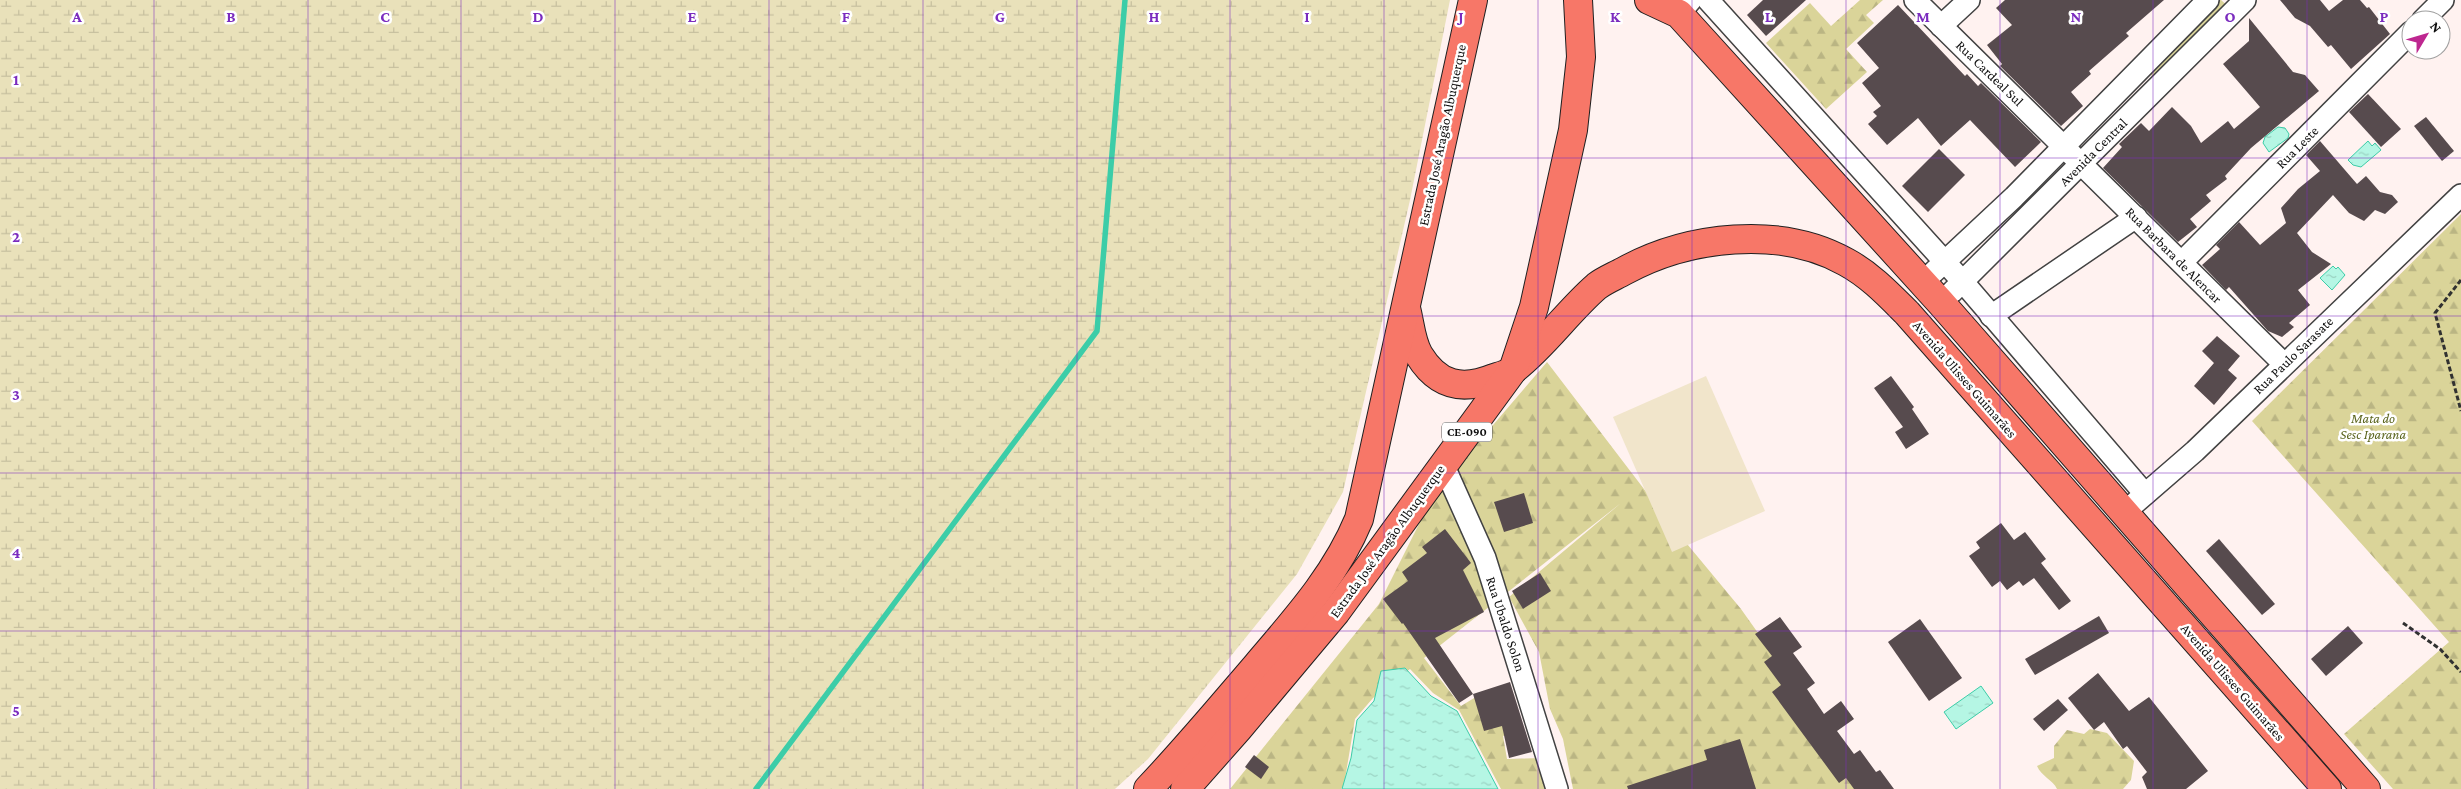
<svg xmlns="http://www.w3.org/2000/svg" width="2461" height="789" viewBox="0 0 2461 789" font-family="'Crimson Pro',serif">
<defs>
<pattern id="forest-firs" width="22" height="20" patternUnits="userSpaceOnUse" patternTransform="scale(1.25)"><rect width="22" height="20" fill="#dad499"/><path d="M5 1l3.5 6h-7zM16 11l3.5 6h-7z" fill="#bab583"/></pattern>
<pattern id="wetland-marsh" width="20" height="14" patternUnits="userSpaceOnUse" patternTransform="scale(1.25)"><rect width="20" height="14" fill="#e9e1ba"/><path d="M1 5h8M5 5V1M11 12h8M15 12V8" fill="none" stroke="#c7c09f"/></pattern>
<pattern id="water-ripples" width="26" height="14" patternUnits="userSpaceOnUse" patternTransform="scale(1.25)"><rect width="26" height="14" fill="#b5f6e4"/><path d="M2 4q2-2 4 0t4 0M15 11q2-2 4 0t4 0" fill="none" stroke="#9ad2c2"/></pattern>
</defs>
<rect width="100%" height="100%" fill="#fff2f0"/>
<g fill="url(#forest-firs)">
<polygon points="1860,0 1883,0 1866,15 1874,23 1846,49 1867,72 1826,109 1766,43 1810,3 1831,26"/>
<polygon points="2210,0 2221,0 2230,8 2158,82 2144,68"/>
<polygon points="2461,214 2461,789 2393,789 2344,734 2449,642 2252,421"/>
<polygon points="1547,362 1673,527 1741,609 1809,705 1878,789 1573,789 1563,739 1550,709 1539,652 1509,597 1621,503 1424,658 1461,706 1484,692 1516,732 1503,736 1507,759 1542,758 1550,789 1501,789 1459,710 1433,693 1410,669 1373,698 1355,719 1344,785 1341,789 1230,789 1379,604 1434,494"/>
<path d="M2090 729 2107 733 2134 761 2131 780 2123 789H2057C2053 780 2041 776 2037 766L2054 758V746L2067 730 2084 734Z"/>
</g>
<polygon fill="url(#wetland-marsh)" points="0,0 1450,0 1410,200 1343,492 1297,574 1148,759 1115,789 0,789"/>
<polygon fill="#f1e5cb" points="1706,376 1765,511 1672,552 1613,417"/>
<g fill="url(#water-ripples)" stroke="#3ccda8">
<polygon points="2278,127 2285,128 2289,134 2288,138 2269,152 2263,143 2265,137"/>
<polygon points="2368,141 2372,146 2375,143 2381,150 2361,167 2353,165 2348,160"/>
<polygon points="2333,266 2336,269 2338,267 2345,275 2332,290 2320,278"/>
<polygon points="1405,668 1431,696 1457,711 1498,789 1342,789 1351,758 1357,720 1374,701 1381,671"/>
<polygon points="1981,686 1993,703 1956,729 1944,712"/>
</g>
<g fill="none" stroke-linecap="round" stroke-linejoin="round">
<polyline stroke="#3ccda8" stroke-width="5.5" points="756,789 1097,331 1125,0"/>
</g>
<g fill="#574b4e">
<polygon points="1763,0 1806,0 1766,36 1747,15"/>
<polygon points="2005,0 2164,0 2126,33 2129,36 2089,71 2091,74 2071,92 2083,106 2061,126 2000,66 2002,64 1987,45 2012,25 1996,8"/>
<polygon points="2280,0 2320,0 2329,11 2343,0 2360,0 2367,8 2369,7 2390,34 2351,69 2331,45 2328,47 2310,26 2295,18"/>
<polygon points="1898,5 1965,76 1967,74 1978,86 1981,83 2041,142 2015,167 1970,120 1941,146 1918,118 1887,145 1868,124 1877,116 1873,112 1881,106 1862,83 1879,68 1857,43"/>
<polygon points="2249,18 2293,72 2305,75 2319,91 2251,148 2225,176 2227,179 2206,195 2211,201 2190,219 2197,227 2178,242 2103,168 2122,147 2119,144 2141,123 2149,131 2172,107 2191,126 2201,143 2228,121 2234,129 2260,107 2223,64 2249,41"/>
<polygon points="2368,94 2401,129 2381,147 2349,112"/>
<polygon points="2426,117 2454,151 2442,161 2414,126"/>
<polygon points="2320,141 2357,184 2366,176 2380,192 2392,195 2398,202 2385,214 2375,210 2364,221 2349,213 2333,195 2297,233 2312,252 2331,264 2298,290 2310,305 2289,323 2294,327 2282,337 2268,331 2229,287 2226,290 2202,265 2220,249 2216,245 2239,222 2260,245 2286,223 2281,208 2298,189 2320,171 2306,155"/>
<polygon points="1939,149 1965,175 1928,212 1902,186"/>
<polygon points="2217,336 2240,356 2228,370 2237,378 2214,405 2194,386 2214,363 2202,351"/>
<polygon points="1891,376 1914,407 1912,409 1929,434 1906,449 1895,432 1903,427 1874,388"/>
<polygon points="1524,493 1533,523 1504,532 1494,502"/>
<polygon points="2001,523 2014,540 2025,532 2046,559 2041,563 2071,601 2059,610 2034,578 2023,586 2019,581 2007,590 2000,581 1992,587 1969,556 1980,548 1976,542"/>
<polygon points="1445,529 1471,563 1463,570 1484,612 1435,638 1473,694 1459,703 1403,623 1402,624 1383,599 1408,581 1402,572 1427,553 1422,547"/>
<polygon points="2219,539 2275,604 2262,615 2206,551"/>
<polygon points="1540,573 1551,591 1523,609 1512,591"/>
<polygon points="2099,616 2109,633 2035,675 2025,659"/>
<polygon points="1780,617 1802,647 1793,653 1815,683 1807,689 1824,714 1841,701 1854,719 1837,731 1854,754 1860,750 1876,772 1880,770 1894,789 1854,789 1846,778 1839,783 1772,692 1781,685 1764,662 1772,656 1755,634"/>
<polygon points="1920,619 1962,678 1929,701 1888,642"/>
<polygon points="2348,626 2363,643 2326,676 2311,659"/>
<polygon points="2098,673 2129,711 2149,697 2208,771 2186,789 2147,789 2142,777 2147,772 2127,746 2123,749 2104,722 2094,730 2068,698"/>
<polygon points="1510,682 1532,752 1509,758 1502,726 1484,731 1473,694"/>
<polygon points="2058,699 2068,710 2044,731 2033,719"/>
<polygon points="1740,739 1756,789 1628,789 1627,786 1707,760 1704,750"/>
<polygon points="1254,755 1269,767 1261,779 1245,767"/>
</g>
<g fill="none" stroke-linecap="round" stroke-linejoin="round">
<g stroke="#424242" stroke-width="24">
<g id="minor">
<polyline points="1708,0 1963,282 2145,494"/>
<polyline points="1915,0 2284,364"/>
<polyline points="1679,14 1691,0"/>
<polyline points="2423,20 2443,0"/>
<polyline points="1941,26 1969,0"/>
<polyline points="2182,262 2411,32"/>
<polyline points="1923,282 2014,197 2208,0"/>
<polyline points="1952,292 2245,0"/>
<polyline points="1991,316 2136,217"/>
<polyline points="1443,464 1485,558 1557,789"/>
<polyline points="2135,503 2195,451 2461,195"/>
</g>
</g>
<g stroke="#202020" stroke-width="30">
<g id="primary">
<polyline points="1649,0 1679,14 1941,303 2366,789"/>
<path d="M1406 308C1410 323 1411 342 1419 355 1438 386 1462 391 1494 378 1500 376 1509 374 1514 369 1544 346 1568 311 1597 286 1605 280 1615 276 1624 271 1688 236 1780 225 1846 262 1870 275 1888 294 1907 313L2327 789"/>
<path d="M1148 789C1186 749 1221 707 1257 665 1296 619 1336 575 1359 519L1473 0"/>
<polyline points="1185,789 1238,729 1336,612 1513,370 1534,307 1573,130 1581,57 1578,0"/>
</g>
</g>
<g stroke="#313131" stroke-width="3" stroke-dasharray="5 2.5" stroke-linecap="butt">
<polyline points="2461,280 2435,313 2461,411"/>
<polyline points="2403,623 2440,649 2461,672"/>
</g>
<use href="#minor" stroke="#fff" stroke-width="21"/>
<use href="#primary" stroke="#f77768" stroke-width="28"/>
</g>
<path fill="none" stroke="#7b2cbf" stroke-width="1" stroke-opacity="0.55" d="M154 0V789M308 0V789M461 0V789M615 0V789M769 0V789M923 0V789M1077 0V789M1230 0V789M1384 0V789M1538 0V789M1692 0V789M1846 0V789M2000 0V789M2153 0V789M2307 0V789M0 158H2461M0 316H2461M0 473H2461M0 631H2461"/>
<g text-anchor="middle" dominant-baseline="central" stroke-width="5" stroke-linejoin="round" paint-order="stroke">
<rect fill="#fff" stroke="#575757" stroke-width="1" x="1442" y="422.5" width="50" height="19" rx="4"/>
<g font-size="12" font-weight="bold" fill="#0f0f0f">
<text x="1467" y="432">CE-090</text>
</g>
<g font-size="14" fill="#0f0f0f" stroke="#fff">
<text transform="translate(1990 73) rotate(44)">Rua Cardeal Sul</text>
<text transform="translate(1442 135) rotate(-78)">Estrada José Aragão Albuquerque</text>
<text transform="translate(2297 147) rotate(-45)">Rua Leste</text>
<text transform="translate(2093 152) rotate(-45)">Avenida Central</text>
<text transform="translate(2174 255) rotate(45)">Rua Barbara de Alencar</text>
<text transform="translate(2293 355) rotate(-44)">Rua Paulo Sarasate</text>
<text transform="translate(1965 379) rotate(49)">Avenida Ulisses Guimarães</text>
<text transform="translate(1387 541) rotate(-54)">Estrada José Aragão Albuquerque</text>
<text transform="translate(1506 624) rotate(72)">Rua Ubaldo Solon</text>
<text transform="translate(2233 682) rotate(49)">Avenida Ulisses Guimarães</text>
</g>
<g font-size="14" font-style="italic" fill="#5c661f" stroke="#fff">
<text x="2373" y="418">Mata do<tspan x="2373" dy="16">Sesc Iparana</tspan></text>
</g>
</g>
<g font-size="16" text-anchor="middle" font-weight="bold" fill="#7b2cbf" stroke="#fff" stroke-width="5" stroke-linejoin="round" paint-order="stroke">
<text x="77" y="22">A</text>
<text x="231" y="22">B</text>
<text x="385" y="22">C</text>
<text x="538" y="22">D</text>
<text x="692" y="22">E</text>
<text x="846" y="22">F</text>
<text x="1000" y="22">G</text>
<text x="1154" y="22">H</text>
<text x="1307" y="22">I</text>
<text x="1461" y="22">J</text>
<text x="1615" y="22">K</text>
<text x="1769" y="22">L</text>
<text x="1923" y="22">M</text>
<text x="2076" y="22">N</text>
<text x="2230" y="22">O</text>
<text x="2384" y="22">P</text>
<text x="16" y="85">1</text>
<text x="16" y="242">2</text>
<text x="16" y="400">3</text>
<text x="16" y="558">4</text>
<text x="16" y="716">5</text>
</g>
<g transform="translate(2426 35) rotate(52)"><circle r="24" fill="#ffffff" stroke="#9f9f9f"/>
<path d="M0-4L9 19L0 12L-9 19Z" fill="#be2790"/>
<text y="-8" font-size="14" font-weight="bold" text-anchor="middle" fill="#0f0f0f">N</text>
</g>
</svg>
